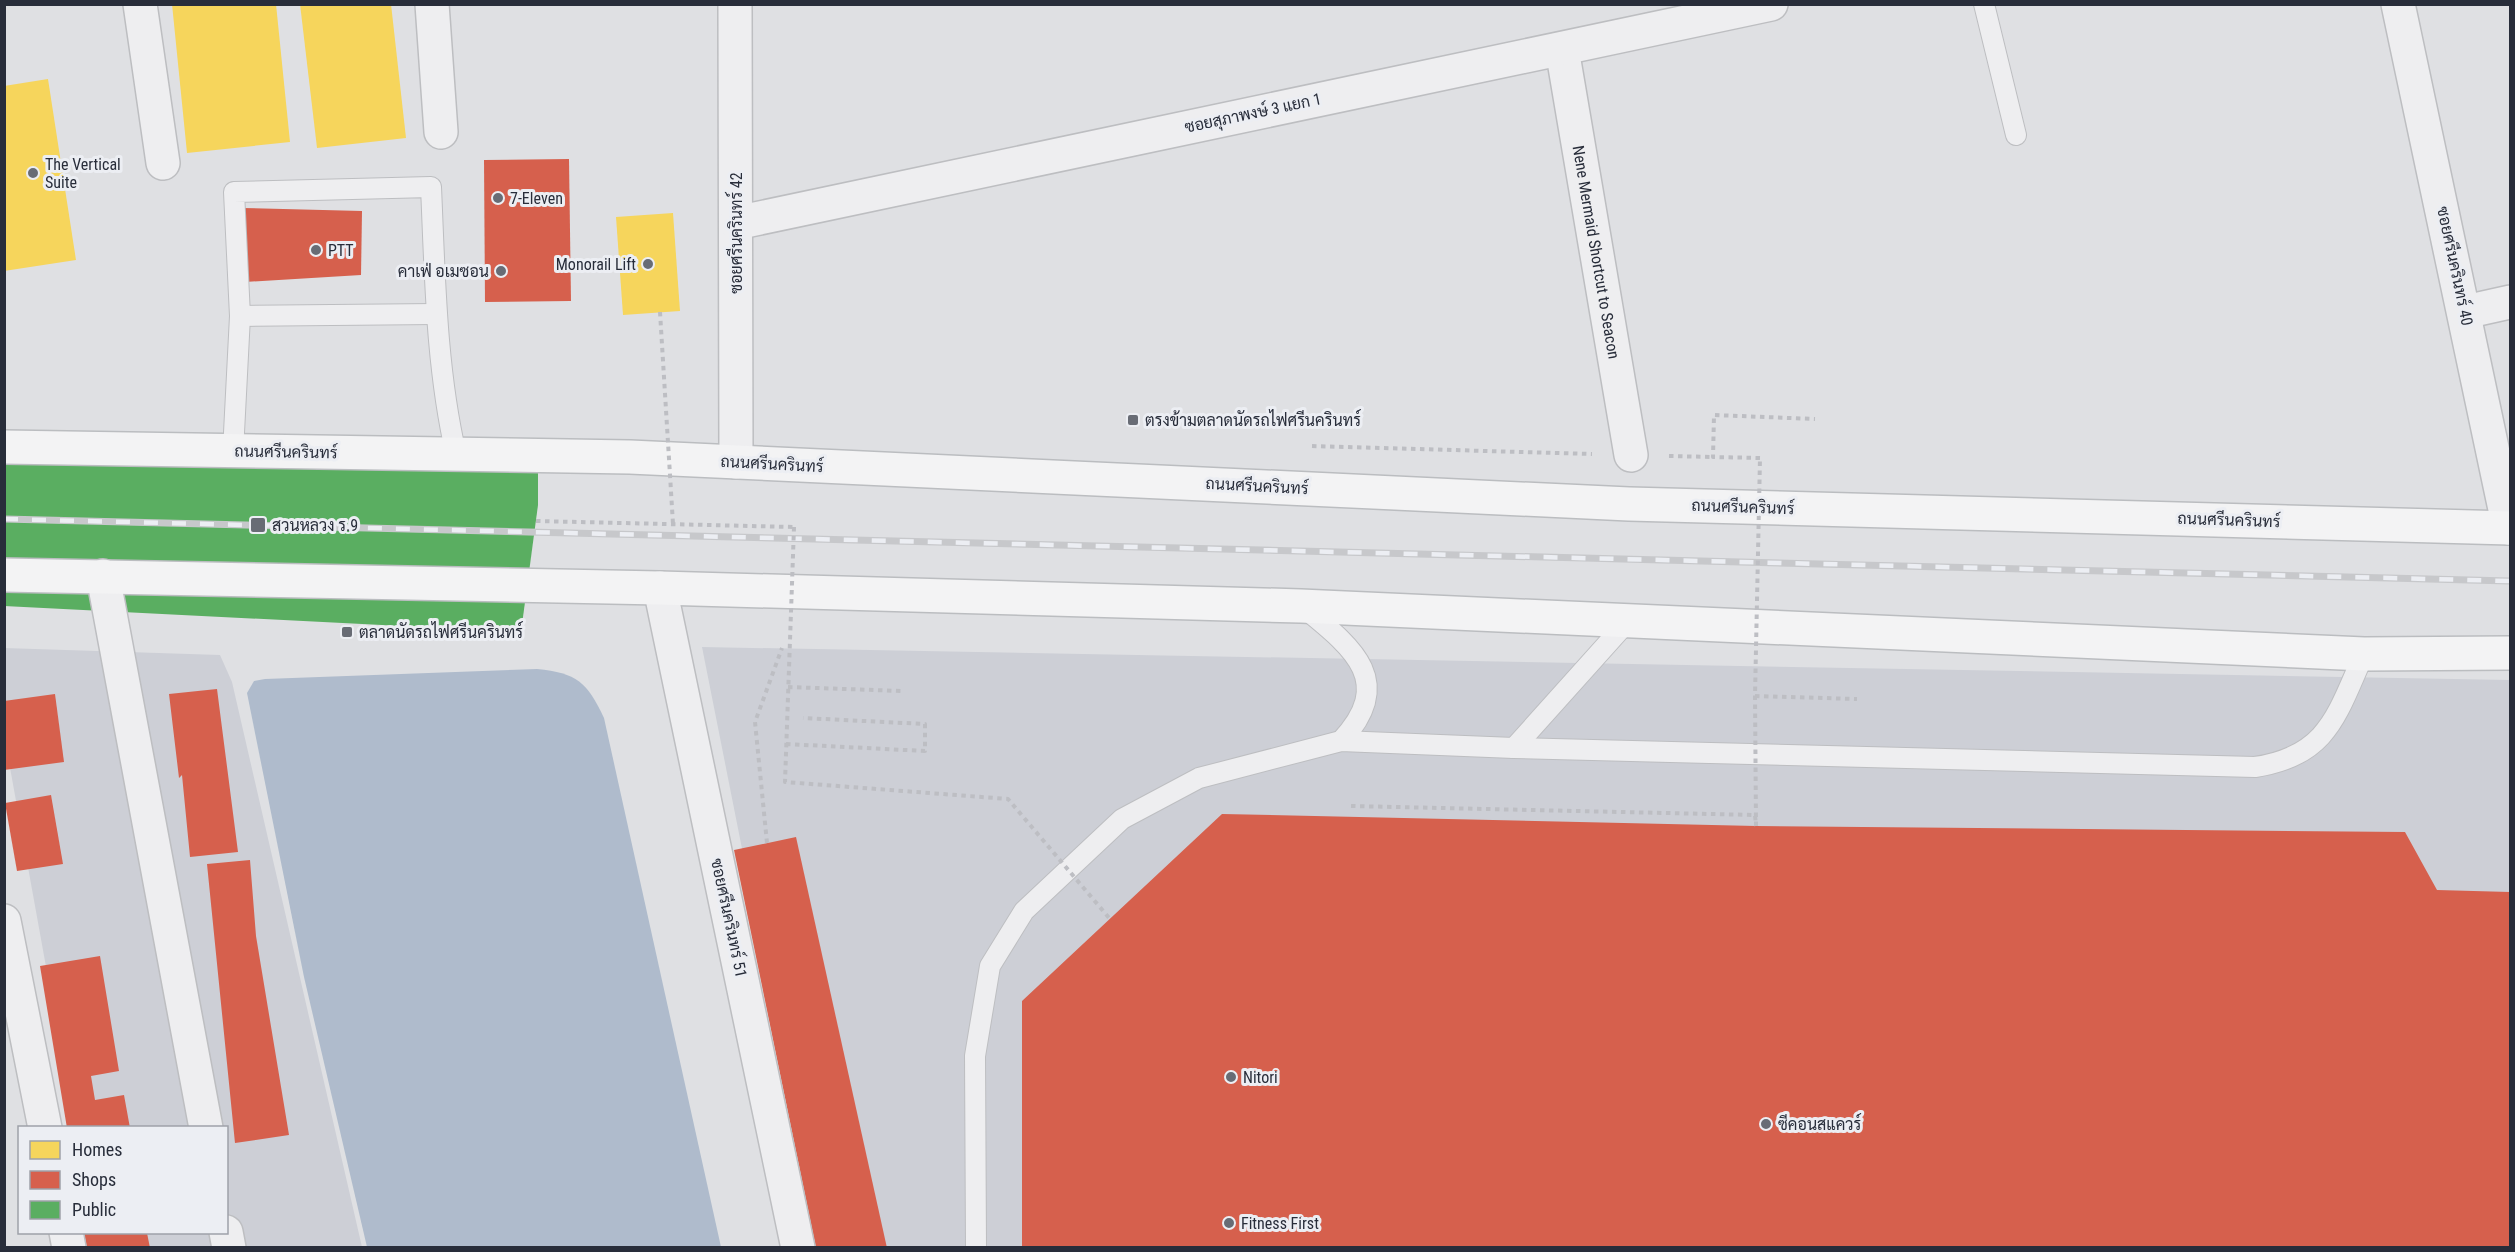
<svg xmlns="http://www.w3.org/2000/svg" width="2515" height="1252" viewBox="0 0 2515 1252" font-family="'Roboto Condensed',Sarabun,sans-serif">
<rect width="100%" height="100%" fill="#dfe0e3"/>
<g fill="#cdcfd6">
<polygon points="702,647 2510,680 2510,1247 821,1247"/>
<polygon points="4,648 220,655 232,682 362,1247 97,1247 94,1233 226,1232 226,1128 75,1127 5,740"/>
</g>
<path fill="#afbbcc" d="M537 669C577 673 587 682 604 718L721 1247H367L304 977 247 693 254 681 265 679Z"/>
<g fill="#f6d55c">
<polygon points="172,4 276,4 290,142 187,153"/>
<polygon points="300,4 391,4 406,138 317,148"/>
<polygon points="48,79 76,260 4,271 4,86"/>
<polygon points="673,213 680,311 623,315 616,217"/>
</g>
<g fill="#d6604d">
<polygon points="569,159 571,301 485,302 484,160"/>
<polygon points="242,208 362,211 361,275 245,282"/>
<polygon points="217,689 238,852 190,857 182,775 179,778 169,694"/>
<polygon points="55,694 64,762 4,770 4,701"/>
<polygon points="51,795 63,864 17,871 5,803"/>
<polygon points="1222,814 1756,826 2405,832 2437,890 2510,892 2510,1248 1022,1248 1022,1001"/>
<polygon points="796,837 887,1248 816,1248 734,850"/>
<polygon points="250,860 256,936 289,1135 235,1143 207,864"/>
<polygon points="100,956 119,1071 91,1076 95,1100 124,1095 130,1128 67,1128 40,966"/>
<polygon points="84,1233 147,1233 150,1248 87,1248"/>
</g>
<polygon fill="#5aae61" points="4,437 538,469 538,505 521,632 4,606"/>
<g fill="none" stroke-linecap="round" stroke-linejoin="round">
<g stroke="#bdbec1" stroke-width="22">
<g id="lane">
<polyline points="1984,4 2016,135"/>
<polyline points="240,316 436,314"/>
<path d="M233 452 240 316 234 192 431 187C435 276 436 367 456 454"/>
<path d="M1303 607C1352 647 1397 681 1341 741"/>
<polyline points="1514,748 1627,622"/>
<path d="M976 1248 975 1056 990 966 1024 911 1122 819 1199 778 1341 741 1514 748 2255 767C2329 756 2337 713 2364 654"/>
</g>
</g>
<g stroke="#bdbec1" stroke-width="36">
<g id="street">
<polyline points="140,4 163,163"/>
<polyline points="432,4 441,132"/>
<polyline points="735,4 736,462"/>
<polyline points="2398,4 2509,528"/>
<path id="s1" d="M1562 49 1631 455"/>
<polyline points="736,223 1771,4"/>
<polyline points="2465,312 2510,302"/>
<polyline points="103,576 206,1128"/>
<polyline points="660,588 798,1248"/>
<polyline points="4,921 45,1128"/>
<polyline points="66,1232 69,1248"/>
<polyline points="226,1232 229,1248"/>
</g>
</g>
<g stroke="#bbbdc0" stroke-width="36">
<g id="primary">
<polyline points="4,447 630,457 1629,504 2510,528"/>
<polyline points="4,575 660,588 1301,606 2364,654 2510,653"/>
</g>
</g>
<g stroke="#bdbec3" stroke-width="4" stroke-dasharray="4.5 4.5" stroke-linecap="butt">
<polyline points="1312,446 1592,454"/>
<polyline points="1669,456 1713,457"/>
<polyline points="1760,458 1713,457 1714,415 1815,419"/>
<polyline points="536,521 794,527"/>
<polyline points="788,687 902,691"/>
<polyline points="1755,696 1857,699"/>
<polyline points="786,744 925,751 925,724 803,718"/>
<polyline points="1351,806 1755,815 1756,826"/>
<polyline points="767,843 755,722 782,648"/>
</g>
<use href="#lane" stroke="#eeeef0" stroke-width="20"/>
<use href="#street" stroke="#eeeef0" stroke-width="33"/>
<use href="#primary" stroke="#f3f3f4" stroke-width="33"/>
<g stroke="#c7c8cb" stroke-width="7">
<polyline id="rail" points="4,519 2510,581"/>
</g>
<use href="#rail" stroke="#eceef3" stroke-width="4.5" stroke-dasharray="14" stroke-linecap="butt"/>
<g stroke="#bdbec3" stroke-width="4" stroke-dasharray="4.5 4.5" stroke-linecap="butt">
<polyline points="660,312 673,524"/>
<polyline points="794,527 785,782 1008,799 1110,919"/>
<polyline points="1756,826 1755,696 1760,458"/>
</g>
</g>
<g fill="#686c75" stroke="#eceef3" stroke-width="2">
<circle cx="33" cy="173" r="6"/>
<circle cx="498" cy="198" r="6"/>
<circle cx="316" cy="250" r="6"/>
<circle cx="648" cy="264" r="6"/>
<circle cx="501" cy="271" r="6"/>
<rect x="1127" y="414" width="12" height="12" rx="3"/>
<rect x="250" y="517" width="16" height="16" rx="3"/>
<rect x="341" y="626" width="12" height="12" rx="3"/>
<circle cx="1231" cy="1077" r="6"/>
<circle cx="1766" cy="1124" r="6"/>
<circle cx="1229" cy="1223" r="6"/>
</g>
<g text-anchor="middle" dominant-baseline="central" stroke-width="6" stroke-linejoin="round" paint-order="stroke">
<g font-size="16" fill="#282d3a" stroke="#eceef3">
<text transform="translate(1253 113) rotate(-12)">ซอยสุภาพงษ์ 3 แยก 1</text>
<text transform="translate(736 233) rotate(-90)">ซอยศรีนครินทร์ 42</text>
<text stroke="none"><textPath href="#s1" startOffset="206">Nene Mermaid Shortcut to Seacon</textPath></text>
<text transform="translate(2455 266) rotate(78)">ซอยศรีนครินทร์ 40</text>
<text transform="translate(286 452) rotate(1)">ถนนศรีนครินทร์</text>
<text transform="translate(772 464) rotate(3)">ถนนศรีนครินทร์</text>
<text transform="translate(1257 486) rotate(3)">ถนนศรีนครินทร์</text>
<text transform="translate(1743 507) rotate(2)">ถนนศรีนครินทร์</text>
<text transform="translate(2229 520) rotate(2)">ถนนศรีนครินทร์</text>
<text transform="translate(729 918) rotate(78)">ซอยศรีนครินทร์ 51</text>
</g>
<g font-size="16" fill="#282d3a" stroke="#eceef3" text-anchor="start">
<text x="45" y="164">The Vertical<tspan x="45" dy="18">Suite</tspan></text>
<text x="510" y="198">7-Eleven</text>
<text x="328" y="250">PTT</text>
<text x="636" y="264" text-anchor="end">Monorail Lift</text>
<text x="489" y="271" text-anchor="end">คาเฟ่ อเมซอน</text>
<text x="1145" y="420">ตรงข้ามตลาดนัดรถไฟศรีนครินทร์</text>
<text x="272" y="525">สวนหลวง ร.9</text>
<text x="359" y="632">ตลาดนัดรถไฟศรีนครินทร์</text>
<text x="1243" y="1077">Nitori</text>
<text x="1778" y="1124">ซีคอนสแควร์</text>
<text x="1241" y="1223">Fitness First</text>
</g>
</g>
<rect width="2515" height="1252" fill="none" stroke="#282d3a" stroke-width="12"/>
<rect x="18" y="1126" width="210" height="108" fill="#eceef3" stroke="#9ea1a9" stroke-width="1.5"/>
<rect x="30" y="1141" width="30" height="18" fill="#f6d55c" stroke="#9ea1a9" stroke-width="1.5"/>
<text x="72" y="1156" font-size="18" fill="#282d3a">Homes</text>
<rect x="30" y="1171" width="30" height="18" fill="#d6604d" stroke="#9ea1a9" stroke-width="1.5"/>
<text x="72" y="1186" font-size="18" fill="#282d3a">Shops</text>
<rect x="30" y="1201" width="30" height="18" fill="#5aae61" stroke="#9ea1a9" stroke-width="1.5"/>
<text x="72" y="1216" font-size="18" fill="#282d3a">Public</text>
</svg>
